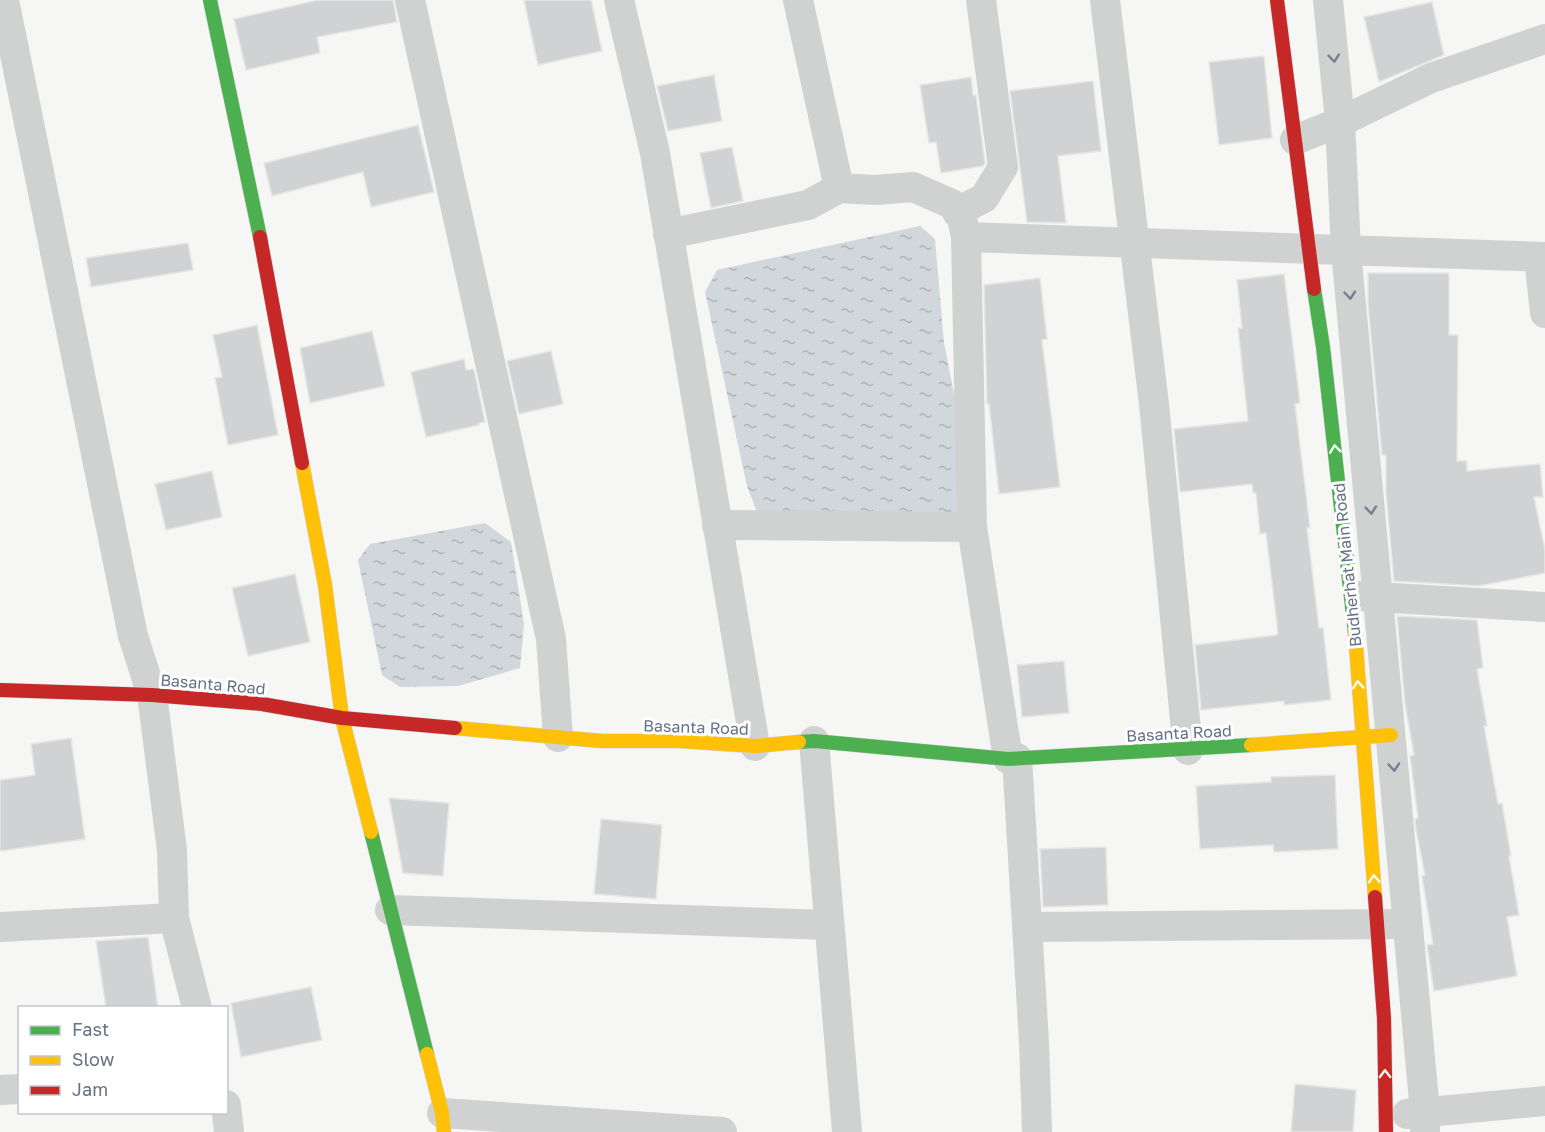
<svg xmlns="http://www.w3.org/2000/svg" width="1545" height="1132" viewBox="0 0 1545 1132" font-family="'Golos Text',sans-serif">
<defs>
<pattern id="water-ripples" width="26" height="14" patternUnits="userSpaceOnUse" patternTransform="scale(1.5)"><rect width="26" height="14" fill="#d2d7db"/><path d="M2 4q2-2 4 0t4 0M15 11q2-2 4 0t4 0" fill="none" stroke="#aeb3b7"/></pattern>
</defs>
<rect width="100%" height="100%" fill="#f6f6f5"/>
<g fill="url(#water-ripples)">
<polygon points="920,226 935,239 944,343 971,479 954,520 760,520 747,486 705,292 717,270"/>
<polygon points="485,523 511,542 524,624 520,668 458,686 400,687 382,675 358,560 370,544"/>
</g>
<g fill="#d1d2d3" stroke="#e6e6e4" stroke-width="1.5">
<polygon points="318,0 393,0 397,22 317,37 320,53 246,70 234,19"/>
<polygon points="524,0 591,0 602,51 538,65"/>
<polygon points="1432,2 1444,55 1379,82 1364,17"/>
<polygon points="1264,56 1272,138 1219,145 1209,62"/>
<polygon points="714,75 722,121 668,131 657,86"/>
<polygon points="971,77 973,95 976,95 985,163 983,166 941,173 936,142 929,143 920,85"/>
<polygon points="1093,81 1101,151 1058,156 1066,223 1027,222 1010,91"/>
<polygon points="418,125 434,192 371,207 363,172 272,196 264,163"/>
<polygon points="732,147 743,201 711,208 700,153"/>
<polygon points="188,243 193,270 91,287 86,258"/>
<polygon points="1368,273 1449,273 1449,335 1458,335 1457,461 1467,461 1467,471 1540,464 1543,497 1534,497 1545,550 1545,573 1479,586 1394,581 1386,493 1386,455 1382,455 1368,304"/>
<polygon points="1284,274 1300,403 1295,404 1310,528 1307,528 1319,628 1323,628 1331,700 1284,705 1284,701 1201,710 1195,645 1276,635 1278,633 1266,533 1260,534 1256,493 1253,493 1252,484 1180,492 1174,429 1248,421 1238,328 1242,328 1237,280"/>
<polygon points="1040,278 1047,339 1042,340 1060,487 999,494 989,404 987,404 984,285"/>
<polygon points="257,325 278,435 228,445 215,378 222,377 213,335"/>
<polygon points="372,331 385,386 310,403 300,348"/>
<polygon points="551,351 563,404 519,414 507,361"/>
<polygon points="464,359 466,370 474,369 485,422 479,423 479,425 426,437 411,372"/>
<polygon points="212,471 222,517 166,530 155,484"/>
<polygon points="295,574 310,642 248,656 232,588"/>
<polygon points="1397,616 1477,620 1483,668 1477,669 1487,726 1484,726 1498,804 1502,803 1511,856 1509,856 1519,915 1507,917 1517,976 1434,991 1427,945 1433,944 1422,876 1425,875 1416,829 1415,819 1418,818 1410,756 1414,755 1405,704"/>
<polygon points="1064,661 1069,713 1022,717 1017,665"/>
<polygon points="71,738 85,839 0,851 0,780 35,775 31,744"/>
<polygon points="1335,775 1338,849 1274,852 1273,845 1200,849 1196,786 1271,782 1271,777"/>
<polygon points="389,798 449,803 443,876 403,873"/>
<polygon points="601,819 662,825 656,899 594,894"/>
<polygon points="1106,847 1108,905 1043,907 1040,849"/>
<polygon points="148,937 158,1008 106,1008 96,941"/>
<polygon points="311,987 322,1040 241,1057 231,1003"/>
<polygon points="1295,1084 1356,1090 1353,1132 1291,1132"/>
</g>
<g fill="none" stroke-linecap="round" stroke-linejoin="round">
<g stroke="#d1d3d4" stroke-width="15">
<g id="fast">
<polyline points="210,0 260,237"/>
<polyline points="1314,289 1323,347 1355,633"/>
<polyline points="799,742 814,741 1008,759 1251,745"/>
<polyline points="371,832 427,1054"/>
</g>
</g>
<g stroke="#d1d3d4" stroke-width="15">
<g id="slow">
<polyline points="302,463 325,585 342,718 371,832"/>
<polyline points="1355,633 1375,897"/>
<polyline points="455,728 602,741 680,741 755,746 799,742"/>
<polyline points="1251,745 1391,735"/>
<polyline points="427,1054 442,1113 444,1132"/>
</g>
</g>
<g stroke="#d1d3d4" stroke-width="15">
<g id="jam">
<polyline points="1277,0 1314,289"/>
<polyline points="260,237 302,463"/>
<polyline points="0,690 152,695 262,704 342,718 455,728"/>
<polyline points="1375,897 1384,1018 1386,1132"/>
</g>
</g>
<g stroke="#d0d1d1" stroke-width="30">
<polyline points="4,0 133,636 152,695 172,850 174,918 197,1008"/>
<polyline points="410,0 551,639 558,737"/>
<polyline points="619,0 655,153 755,746"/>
<polyline points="798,0 839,188"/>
<polyline points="1105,0 1154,404 1188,750"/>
<polyline points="1328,0 1340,122 1346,250 1425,1112 1425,1132"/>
<polyline points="1295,140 1340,122 1431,78 1545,39"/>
<polyline points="957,212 984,198 1003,167 981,0"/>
<polyline points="668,234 808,205 839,188 875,190 913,187 952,204 962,218 966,237 972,527 1008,759"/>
<polyline points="966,237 1545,257"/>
<polyline points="1539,257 1545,313"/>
<polyline points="717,525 972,527"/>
<polyline points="1359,596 1545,607"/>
<polyline points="814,741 847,1132"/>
<polyline points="1017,758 1034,1042 1037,1132"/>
<polyline points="390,910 829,925"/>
<polyline points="0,927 174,918"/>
<polyline points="1028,927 1400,924"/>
<polyline points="0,1090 20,1089"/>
<polyline points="226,1105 229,1132"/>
<polyline points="442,1113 722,1132"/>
<polyline points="1407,1114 1545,1101"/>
</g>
<use href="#fast" stroke="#4caf50" stroke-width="14"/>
<use href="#slow" stroke="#ffc107" stroke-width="14"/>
<use href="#jam" stroke="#c62828" stroke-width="14"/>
</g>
<defs><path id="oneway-chevron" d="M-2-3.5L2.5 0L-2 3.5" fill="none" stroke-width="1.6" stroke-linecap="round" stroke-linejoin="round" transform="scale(1.5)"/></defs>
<g stroke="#757f91">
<use href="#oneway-chevron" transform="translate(1334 58) rotate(84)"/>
<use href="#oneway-chevron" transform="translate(1350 295) rotate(85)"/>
<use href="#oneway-chevron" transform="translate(1371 510) rotate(85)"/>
<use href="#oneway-chevron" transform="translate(1394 767) rotate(85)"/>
</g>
<g stroke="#f6fbf6">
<use href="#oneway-chevron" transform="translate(1335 449) rotate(-97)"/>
<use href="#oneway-chevron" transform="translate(1358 685) rotate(-94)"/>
<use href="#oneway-chevron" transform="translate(1374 879) rotate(-94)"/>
<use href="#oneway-chevron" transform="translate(1385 1074) rotate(-91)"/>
</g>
<g text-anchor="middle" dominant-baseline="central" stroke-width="6" stroke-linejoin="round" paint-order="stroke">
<g font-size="16" fill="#657186" stroke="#fff">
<text transform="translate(1347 565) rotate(-96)">Budherhat Main Road</text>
<text transform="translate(213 684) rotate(5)">Basanta Road</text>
<text transform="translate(696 727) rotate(2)">Basanta Road</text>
<text transform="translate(1179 733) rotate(-3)">Basanta Road</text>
</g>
</g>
<rect x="18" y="1006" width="210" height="108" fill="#ffffff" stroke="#c1c6cf" stroke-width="1.5"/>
<rect x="30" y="1026" width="30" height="9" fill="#4caf50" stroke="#c1c6cf" stroke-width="1.5"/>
<text x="72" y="1036" font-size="18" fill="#657186">Fast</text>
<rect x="30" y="1056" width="30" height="9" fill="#ffc107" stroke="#c1c6cf" stroke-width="1.5"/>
<text x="72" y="1066" font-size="18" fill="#657186">Slow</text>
<rect x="30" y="1086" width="30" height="9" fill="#c62828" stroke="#c1c6cf" stroke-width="1.5"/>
<text x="72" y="1096" font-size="18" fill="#657186">Jam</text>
</svg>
